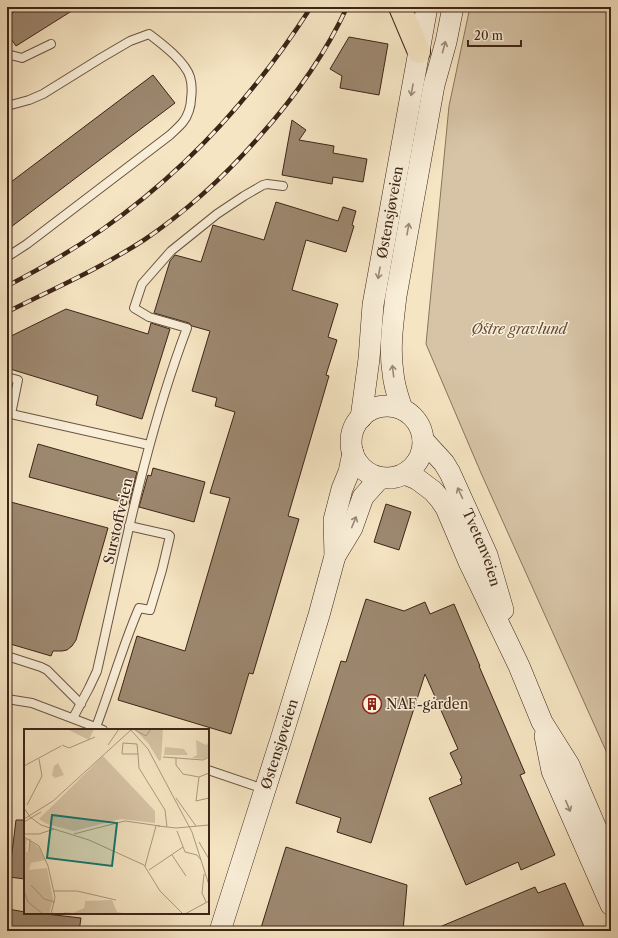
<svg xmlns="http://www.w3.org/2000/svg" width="618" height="938" viewBox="0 0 618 938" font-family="'Libre Caslon Text',serif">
<rect width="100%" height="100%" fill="#f6e5c3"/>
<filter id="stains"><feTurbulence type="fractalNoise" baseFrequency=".005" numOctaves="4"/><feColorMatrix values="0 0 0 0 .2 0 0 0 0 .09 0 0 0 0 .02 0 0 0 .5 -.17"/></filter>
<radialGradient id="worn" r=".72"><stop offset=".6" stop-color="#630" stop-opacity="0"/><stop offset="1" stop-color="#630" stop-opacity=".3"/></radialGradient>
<polygon fill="#d7c4a6" stroke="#8a745e" points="470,7 611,7 611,762 481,473 426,344 449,106"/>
<g fill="#9d8870" stroke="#3d2417">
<polygon points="22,7 78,7 16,46 7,33 7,16"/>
<polygon points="349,37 388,44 379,95 340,88 342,76 330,69"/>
<polygon points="153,75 175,103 7,230 7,185"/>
<polygon points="292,120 306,130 299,140 334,146 333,153 367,159 363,182 333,177 332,184 282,175"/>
<polygon points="276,202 338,221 343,207 356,211 352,225 354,226 346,252 306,240 292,290 338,304 328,337 337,340 326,375 329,376 288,516 299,519 253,674 249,673 231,734 118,700 137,636 185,651 230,498 210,493 235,412 215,406 217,398 192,391 210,331 192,326 189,323 154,313 170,261 175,255 201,262 213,225 264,240"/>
<polygon points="66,309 148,334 151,323 170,329 142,419 96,405 98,396 7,368 7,338"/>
<polygon points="38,444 137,472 129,504 29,477"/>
<polygon points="153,468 205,482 194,522 139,507 148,475 151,476"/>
<polygon points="7,501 108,528 76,640 72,646 67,650 62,651 53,651 51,656 7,643"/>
<polygon points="386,504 411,512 399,550 374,542"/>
<polygon points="366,599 404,611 425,602 430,614 454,604 480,666 479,666 525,773 520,775 555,855 521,870 518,862 466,885 429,798 462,784 460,779 462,778 450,753 458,749 425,674 371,843 337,832 341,818 296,803 341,661 346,662"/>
<polygon points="16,820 25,820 25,879 9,877"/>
<polygon points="286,847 407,885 403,931 260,931"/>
<polygon points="565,883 586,931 430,931 535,887 538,893"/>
<polygon points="8,909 25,912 25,913 37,913 81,918 79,931 7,931"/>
</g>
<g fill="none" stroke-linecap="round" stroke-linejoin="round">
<g stroke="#6b5442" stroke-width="10">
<g id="service">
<polyline points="7,54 22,58 51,44"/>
<path d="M7 106 29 100 43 94 101 58 130 41 149 34C162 44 185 61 190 77 192 84 192 92 191 99 191 106 188 116 183 122 179 127 174 131 170 135L27 244 7 257"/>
<polyline points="7,377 18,380 11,414 149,445"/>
<polyline points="7,656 41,667 47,670 81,704"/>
<polyline points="7,699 32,703 103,730"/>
<path d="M73 718 89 688 97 671C123 556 145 439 187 328L149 317 134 308 142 284 171 251 217 214 244 196 263 185 267 184 283 186"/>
<path d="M96 727C111 688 122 647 139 608L150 610 162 570 170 536 169 535 129 526"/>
<polyline points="208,770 264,789"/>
</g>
</g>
<g stroke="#3d2417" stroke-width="22">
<g id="secondary">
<circle cx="387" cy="442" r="36"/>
<path d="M402 409C398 397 394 386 393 373 389 348 393 322 396 296L434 85 446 42 453 7"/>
<path id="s1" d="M361 418 369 359 373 305 427 7"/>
<path id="s2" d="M423 440 444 463 450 473 487 555 503 610"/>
<polyline points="405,474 417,479 433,491 440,499 446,508 469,562 519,666 542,722 569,765 611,863"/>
<polyline points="335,556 352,528 363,497 380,478"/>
<polyline points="545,736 552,771 611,905"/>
<path id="s3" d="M220 931 282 736 319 615 335 556 334 520 342 489 349 472 353 453"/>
</g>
</g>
<g stroke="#3d2417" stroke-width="24">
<polyline id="trunk" points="400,7 419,52"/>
</g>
<use href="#service" stroke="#f9eed8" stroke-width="8"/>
<use href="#secondary" stroke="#f9eed8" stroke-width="21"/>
<use href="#trunk" stroke="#f6e5c3" stroke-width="22"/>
<g stroke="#3d2417" stroke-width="4.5">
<g id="rail">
<path d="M7 286C40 269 73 250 103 229 187 170 256 93 311 7"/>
<path d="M7 312C53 289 101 268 144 240 187 211 225 176 259 137 294 98 325 55 347 7"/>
</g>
</g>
<use href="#rail" stroke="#f9eed8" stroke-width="3" stroke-dasharray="9" stroke-linecap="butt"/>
</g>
<defs><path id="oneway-shaft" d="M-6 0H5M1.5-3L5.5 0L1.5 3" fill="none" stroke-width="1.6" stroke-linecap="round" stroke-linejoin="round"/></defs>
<g stroke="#9b8978">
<use href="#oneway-shaft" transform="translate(444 47) rotate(-75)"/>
<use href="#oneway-shaft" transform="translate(412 90) rotate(100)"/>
<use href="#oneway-shaft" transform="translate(408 229) rotate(-80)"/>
<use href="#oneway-shaft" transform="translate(379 273) rotate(100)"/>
<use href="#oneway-shaft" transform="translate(393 371) rotate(-97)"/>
<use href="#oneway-shaft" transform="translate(460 493) rotate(-115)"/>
<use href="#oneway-shaft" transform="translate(354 522) rotate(-68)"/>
<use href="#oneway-shaft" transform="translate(568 806) rotate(67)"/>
</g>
<defs>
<g id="building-ring" transform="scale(1)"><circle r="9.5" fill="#f9eed8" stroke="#8f2418" stroke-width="1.5"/><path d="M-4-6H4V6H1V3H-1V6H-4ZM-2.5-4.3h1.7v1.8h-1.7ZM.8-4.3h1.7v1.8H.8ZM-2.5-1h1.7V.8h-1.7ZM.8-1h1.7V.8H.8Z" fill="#8f2418"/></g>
</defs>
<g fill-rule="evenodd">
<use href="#building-ring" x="372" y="704"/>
</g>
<g text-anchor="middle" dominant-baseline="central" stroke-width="3" stroke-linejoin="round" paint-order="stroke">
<g font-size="14" fill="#3d2417" stroke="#f9eed8">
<text stroke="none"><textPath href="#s1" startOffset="208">Østensjøveien</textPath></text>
<text transform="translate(118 521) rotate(-77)">Surstoffveien</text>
<text stroke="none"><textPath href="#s2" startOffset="124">Tvetenveien</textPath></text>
<text stroke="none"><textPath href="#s3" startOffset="196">Østensjøveien</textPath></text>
</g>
<g font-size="14" font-style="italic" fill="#644c3b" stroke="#f9eed8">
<text x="519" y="329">Østre gravlund</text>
</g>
<g font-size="14" fill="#3d2417" stroke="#f9eed8" text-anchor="start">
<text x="386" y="704">NAF-gården</text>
</g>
</g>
<g transform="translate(24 729)">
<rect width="185" height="185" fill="#f6e5c3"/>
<path d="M43 0H70L65 11ZM139 0 137 31 135 32 124 14 111 1ZM172 11 182 16 185 13V27L180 30 168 29 173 26ZM141 18 160 20 164 26H140ZM79 27 131 82V94L97 90 50 102 23 95 15 90ZM34 34 40 46 31 49 28 46 30 37ZM0 109 3 110 2 123 5 122 6 112 15 119 21 131 7 134 5 141 23 139 29 170 25 185H0ZM62 170V172L88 171 93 183 105 185H40V183L49 184 60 179Z" fill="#d7c4a6"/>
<path fill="none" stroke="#ac987e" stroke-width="1" d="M106 0 124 20 168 103 185 156M111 1 122 7 127 0M99 14 113 15 114 25H98ZM38 16 45 19 71 8M84 16 95 0M114 25 115 39 141 81 143 98M139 28 179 31 185 28M152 29V36L159 45 175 48M0 37 37 17M0 39V52M185 44 175 48 172 72 185 69M152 69 172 97M3 76 18 47 15 30M0 79 6 88 17 96 65 111 120 136 136 162 159 185M0 90 29 72 108 0M0 93 17 83M134 97 152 99 185 96M73 99 101 92 136 97M153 102 161 123 173 126 177 131M0 105H15L30 100M50 105 73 99M0 108 15 117 24 137 31 168 27 185M175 113 185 130M5 122 6 110M148 126 162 147M121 137 132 97M125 141 159 118M180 145 178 164 182 173M7 156 20 170 31 173M0 162 4 173 19 185M30 162H53L92 171M161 185 185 172"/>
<path fill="#0f766e" fill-opacity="0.15" stroke="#0f766e" stroke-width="2" d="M28 86 93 94 88 137 23 129Z"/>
<rect width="185" height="185" fill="none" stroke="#3d2417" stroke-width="2"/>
</g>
<rect width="618" height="938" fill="none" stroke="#f6e5c3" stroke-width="24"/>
<rect x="8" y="8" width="602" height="922" fill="none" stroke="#3d2417" stroke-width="2"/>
<rect x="12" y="12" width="594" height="914" fill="none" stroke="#3d2417"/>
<path d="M468 40v6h53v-6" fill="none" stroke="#3d2417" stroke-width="2"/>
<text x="474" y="40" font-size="12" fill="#3d2417" stroke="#f9eed8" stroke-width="3" paint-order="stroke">20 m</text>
<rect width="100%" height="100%" filter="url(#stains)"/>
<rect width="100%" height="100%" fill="url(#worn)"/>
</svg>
